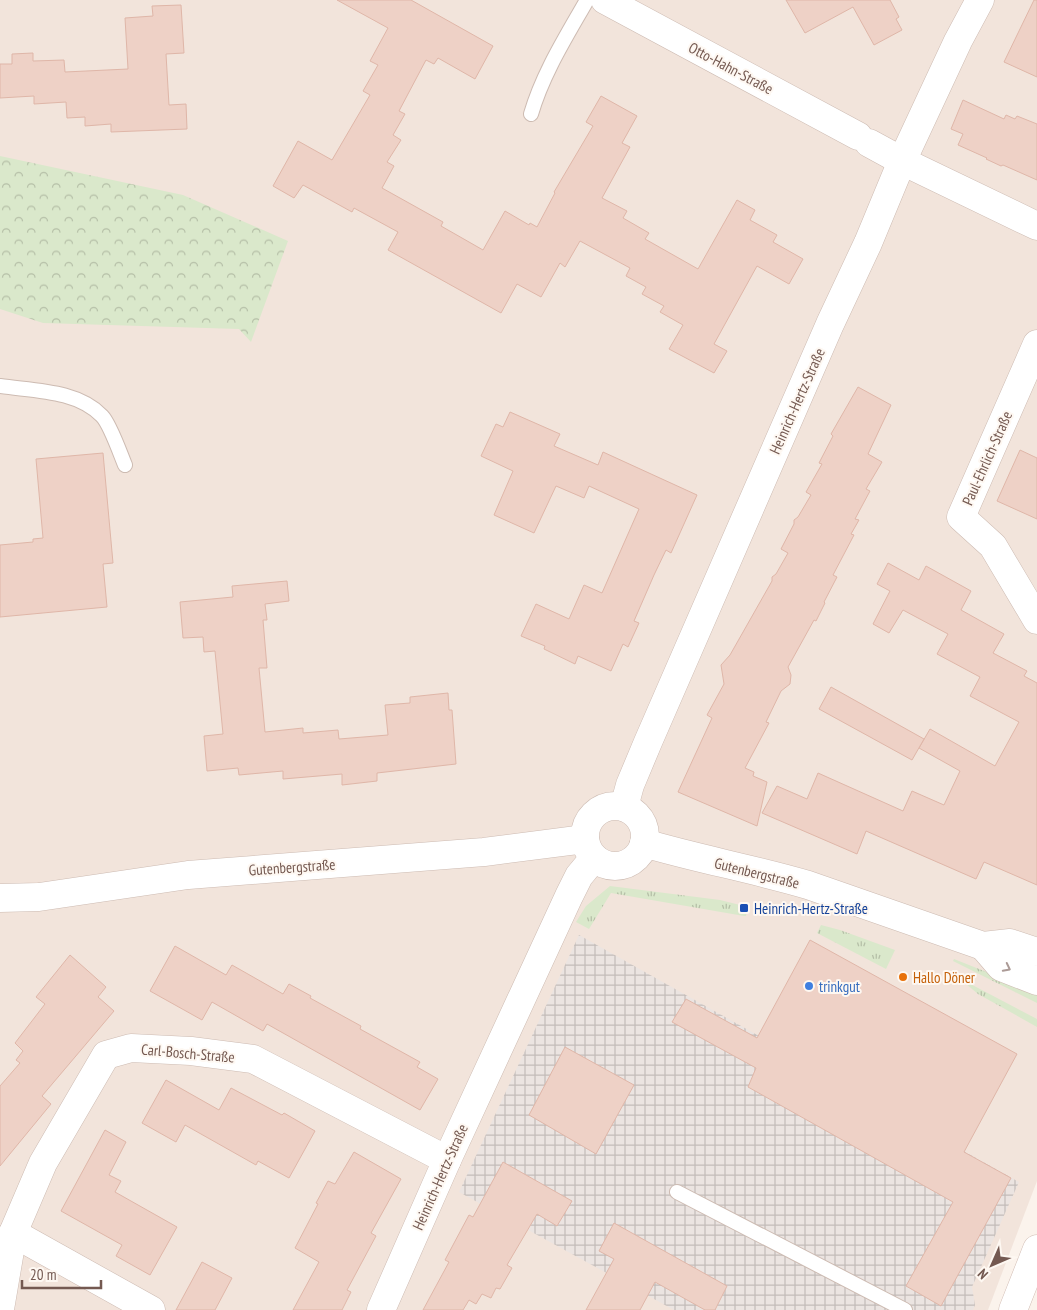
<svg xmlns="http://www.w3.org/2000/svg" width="1037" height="1310" viewBox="0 0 1037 1310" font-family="'PT Sans Narrow',sans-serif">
<defs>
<pattern id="industrial-grid" width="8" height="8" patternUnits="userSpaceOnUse" patternTransform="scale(1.25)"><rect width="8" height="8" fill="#ebe4e1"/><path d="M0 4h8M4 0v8" fill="none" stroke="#c3bcb9"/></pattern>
<pattern id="grass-tufts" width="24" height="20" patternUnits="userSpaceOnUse" patternTransform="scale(1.25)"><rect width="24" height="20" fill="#dae8cb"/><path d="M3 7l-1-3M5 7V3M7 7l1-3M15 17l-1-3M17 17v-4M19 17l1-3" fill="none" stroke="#b5bfa7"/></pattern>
<pattern id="park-crowns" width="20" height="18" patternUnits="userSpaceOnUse" patternTransform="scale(1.25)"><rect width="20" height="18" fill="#dae8cb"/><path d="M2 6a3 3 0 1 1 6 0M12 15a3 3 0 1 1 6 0" fill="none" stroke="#b5bfa7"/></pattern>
</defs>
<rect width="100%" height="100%" fill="#fbf3ec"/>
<polygon fill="#f2e4db" points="0,0 1037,0 1037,1181 988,1310 0,1310"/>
<polygon fill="url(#industrial-grid)" points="579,935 1019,1182 972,1287 975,1305 973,1310 674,1310 459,1192"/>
<g fill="url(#grass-tufts)">
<polygon points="610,886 720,900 748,907 746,916 744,916 611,893 589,929 576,922 586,906"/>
<polygon points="821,925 840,930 895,950 886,969 817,933"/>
<polygon points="954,959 1037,992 1037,1003 953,961"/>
<polygon points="959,978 1037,1019 1037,1027 978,994"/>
</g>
<polygon fill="url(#park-crowns)" points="0,156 183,195 288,241 251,342 239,329 43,323 0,309"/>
<g fill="#eed1c6" stroke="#dfb6a8">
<polygon points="337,0 411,0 493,46 475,79 438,58 434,64 426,60 399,111 405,114 393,135 401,140 387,162 394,166 382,188 443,222 441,226 483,250 505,211 529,225 530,223 537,227 555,193 554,192 593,126 586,122 601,96 637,116 622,143 630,147 602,198 627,211 623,218 649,233 645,239 698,269 737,200 755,210 750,220 777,235 773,242 803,259 789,284 757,266 714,344 727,351 714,373 669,349 683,325 660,312 664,306 642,294 646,287 626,276 630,268 580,241 565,267 560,263 541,297 517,284 501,313 388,250 398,232 354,208 352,212 303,185 294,198 273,186 298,141 332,160 370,95 363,91 378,65 370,61 388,28"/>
<polygon points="786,0 890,0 899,17 896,19 902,30 874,45 853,7 805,33"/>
<polygon points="1034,0 1037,0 1037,77 1004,62"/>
<polygon points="181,5 184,53 166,54 169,105 186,104 187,129 111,132 111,124 85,126 85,117 67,118 66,102 34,104 34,96 0,98 0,64 12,64 12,54 33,53 33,61 64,60 65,72 128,69 125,18 153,16 152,6"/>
<polygon points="963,100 1004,119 1006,115 1015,119 1017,116 1037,124 1037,180 1003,165 1001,166 986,159 987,158 958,145 963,134 951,129"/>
<polygon points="858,387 891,405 868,454 882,462 866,489 870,491 855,519 859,520 851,534 854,535 833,575 837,577 824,602 825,603 816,621 814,620 788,667 791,675 790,684 781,691 766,722 769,723 745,768 754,772 753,776 767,782 757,826 678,792 712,718 707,715 724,684 721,665 730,655 772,581 772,577 776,574 788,553 781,549 794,524 794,520 798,517 811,495 806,492 822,464 819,463 833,436 831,434"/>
<polygon points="510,412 560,434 554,446 598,465 603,452 697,495 671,553 666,550 654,575 634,621 639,623 628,647 623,644 611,671 578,656 575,664 544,649 545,646 521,636 536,604 569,619 584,585 602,593 639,509 589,486 584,498 556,486 534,533 494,515 513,471 481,456 496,424 503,427"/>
<polygon points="1020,450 1037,458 1037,519 997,501"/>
<polygon points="103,453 113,563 103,564 107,607 0,617 0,545 33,542 33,539 43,538 36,459"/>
<polygon points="888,563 919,580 926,566 971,591 961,610 1004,634 993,653 1027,671 1024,676 1037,683 1037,885 984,862 976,879 866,831 857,854 762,813 777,786 807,799 818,773 903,811 912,791 944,805 960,771 919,748 930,729 995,766 1019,722 970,696 980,677 937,654 948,634 903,610 889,633 873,624 890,591 877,584"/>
<polygon points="287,581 289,601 265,604 267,620 263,620 267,668 259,668 265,732 303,728 303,733 338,730 339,739 388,735 385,705 410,703 410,697 448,693 449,710 452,710 456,764 377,773 377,781 342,785 342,774 283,779 283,771 239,775 238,768 207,771 204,736 223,734 215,651 204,652 203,637 183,638 180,602 233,597 232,586"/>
<polygon points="831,687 924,739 912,760 819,709"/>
<polygon points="810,940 1017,1054 964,1152 1011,1178 941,1306 906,1286 953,1202 748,1087 756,1068 672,1022 686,999 757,1038"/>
<polygon points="175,946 226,975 232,965 283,994 289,984 311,996 310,998 361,1026 360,1029 420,1062 417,1067 438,1079 420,1110 267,1024 263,1031 212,1002 202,1020 150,991"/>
<polygon points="70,955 106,987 98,997 114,1011 42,1096 51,1104 0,1166 0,1086 20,1063 16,1060 23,1051 15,1043 45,1004 36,997"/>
<polygon points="565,1047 634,1085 596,1154 529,1115"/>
<polygon points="166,1080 219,1110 231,1088 282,1115 284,1113 315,1131 289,1178 258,1161 256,1165 185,1125 176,1142 142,1123"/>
<polygon points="105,1130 126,1142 109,1175 121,1181 115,1192 177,1227 150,1275 116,1256 122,1245 61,1211"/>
<polygon points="354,1152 401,1179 371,1233 376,1236 347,1290 351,1292 342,1310 293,1310 319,1262 295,1248 318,1204 316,1203 328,1181 335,1184"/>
<polygon points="503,1162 572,1201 557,1226 537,1214 507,1265 512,1268 500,1289 496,1288 491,1298 482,1294 476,1304 469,1300 463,1310 423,1310 449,1262 445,1260 469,1215 473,1217"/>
<polygon points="614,1223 727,1286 715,1310 705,1310 655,1282 640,1310 586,1310 614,1259 599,1251"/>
<polygon points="202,1262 232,1278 215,1310 176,1310"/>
</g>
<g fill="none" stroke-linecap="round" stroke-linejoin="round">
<g stroke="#cdbbb2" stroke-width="16">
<g id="lane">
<path d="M531 114C543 73 566 37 587 0"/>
<path d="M0 386C34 391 77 390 102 416 110 424 120 453 125 465"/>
<polyline points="677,1192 905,1310"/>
</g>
</g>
<g stroke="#cdbbb2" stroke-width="29">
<g id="street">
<polyline points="605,0 858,136"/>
<polyline points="869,143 902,161 1037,226"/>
<polyline points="1037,344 961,517 993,546 1037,620"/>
<circle cx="615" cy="836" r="30"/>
<polyline points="624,807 630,785 648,742 830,324 868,243 902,161 958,41 980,0"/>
<path d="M644 843C698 859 754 869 808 885L983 946 1010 943 1037 952"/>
<polyline points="0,898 39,897 188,875 484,852 585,839"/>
<polyline points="983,946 1001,967 1037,981"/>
<polyline points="13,1233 151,1310"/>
<polyline points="0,1309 13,1233 43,1163 106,1055 131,1048 191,1051 253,1059 447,1160"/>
<polyline points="381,1310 447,1160 569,896 579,876 594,858"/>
</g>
</g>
<g stroke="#d1bcb3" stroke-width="29">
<polyline id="secondary" points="1013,1310 1037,1249"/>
</g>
<use href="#lane" stroke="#fff" stroke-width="14"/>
<use href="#street" stroke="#fff" stroke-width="28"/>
<use href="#secondary" stroke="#fff" stroke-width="28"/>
</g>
<defs><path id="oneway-chevron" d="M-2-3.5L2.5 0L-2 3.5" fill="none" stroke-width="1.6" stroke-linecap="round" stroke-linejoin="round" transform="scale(1.25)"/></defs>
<use stroke="#ac9b97" href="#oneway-chevron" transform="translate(1007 968) rotate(27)"/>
<rect fill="#1a4fb4" stroke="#fef8f2" stroke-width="2" x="739" y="903" width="10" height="10" rx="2.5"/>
<circle fill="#e8710a" stroke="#fef8f2" stroke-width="2" cx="903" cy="977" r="5"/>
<circle fill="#3f7fe0" stroke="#fef8f2" stroke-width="2" cx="809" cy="986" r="5"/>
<g text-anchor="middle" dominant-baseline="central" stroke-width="4" stroke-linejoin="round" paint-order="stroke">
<g font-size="15" fill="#745951" stroke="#fef8f2">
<text transform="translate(731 68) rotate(28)">Otto-Hahn-Straße</text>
<text transform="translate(797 401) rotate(-66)">Heinrich-Hertz-Straße</text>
<text transform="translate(987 458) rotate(-66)">Paul-Ehrlich-Straße</text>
<text transform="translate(292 867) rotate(-4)">Gutenbergstraße</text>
<text transform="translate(757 873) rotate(14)">Gutenbergstraße</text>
<text transform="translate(188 1053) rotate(5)">Carl-Bosch-Straße</text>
<text transform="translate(440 1177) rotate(-66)">Heinrich-Hertz-Straße</text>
</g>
<g font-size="15" fill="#164399" stroke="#fef8f2" text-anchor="start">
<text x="754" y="908">Heinrich-Hertz-Straße</text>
</g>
<g font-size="15" fill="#c56008" stroke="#fef8f2" text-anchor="start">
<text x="913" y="977">Hallo Döner</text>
</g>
<g font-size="15" fill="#366cbe" stroke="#fef8f2" text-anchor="start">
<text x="819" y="986">trinkgut</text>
</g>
</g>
<g transform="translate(992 1265) rotate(225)" stroke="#fef8f2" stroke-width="4" paint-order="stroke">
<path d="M0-4L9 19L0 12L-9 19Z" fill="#745951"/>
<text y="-8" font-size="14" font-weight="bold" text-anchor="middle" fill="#745951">N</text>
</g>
<path d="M22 1280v8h79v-8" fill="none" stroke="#745951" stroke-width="2.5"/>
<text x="30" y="1280" font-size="15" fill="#745951" stroke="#fef8f2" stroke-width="4" paint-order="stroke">20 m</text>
</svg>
